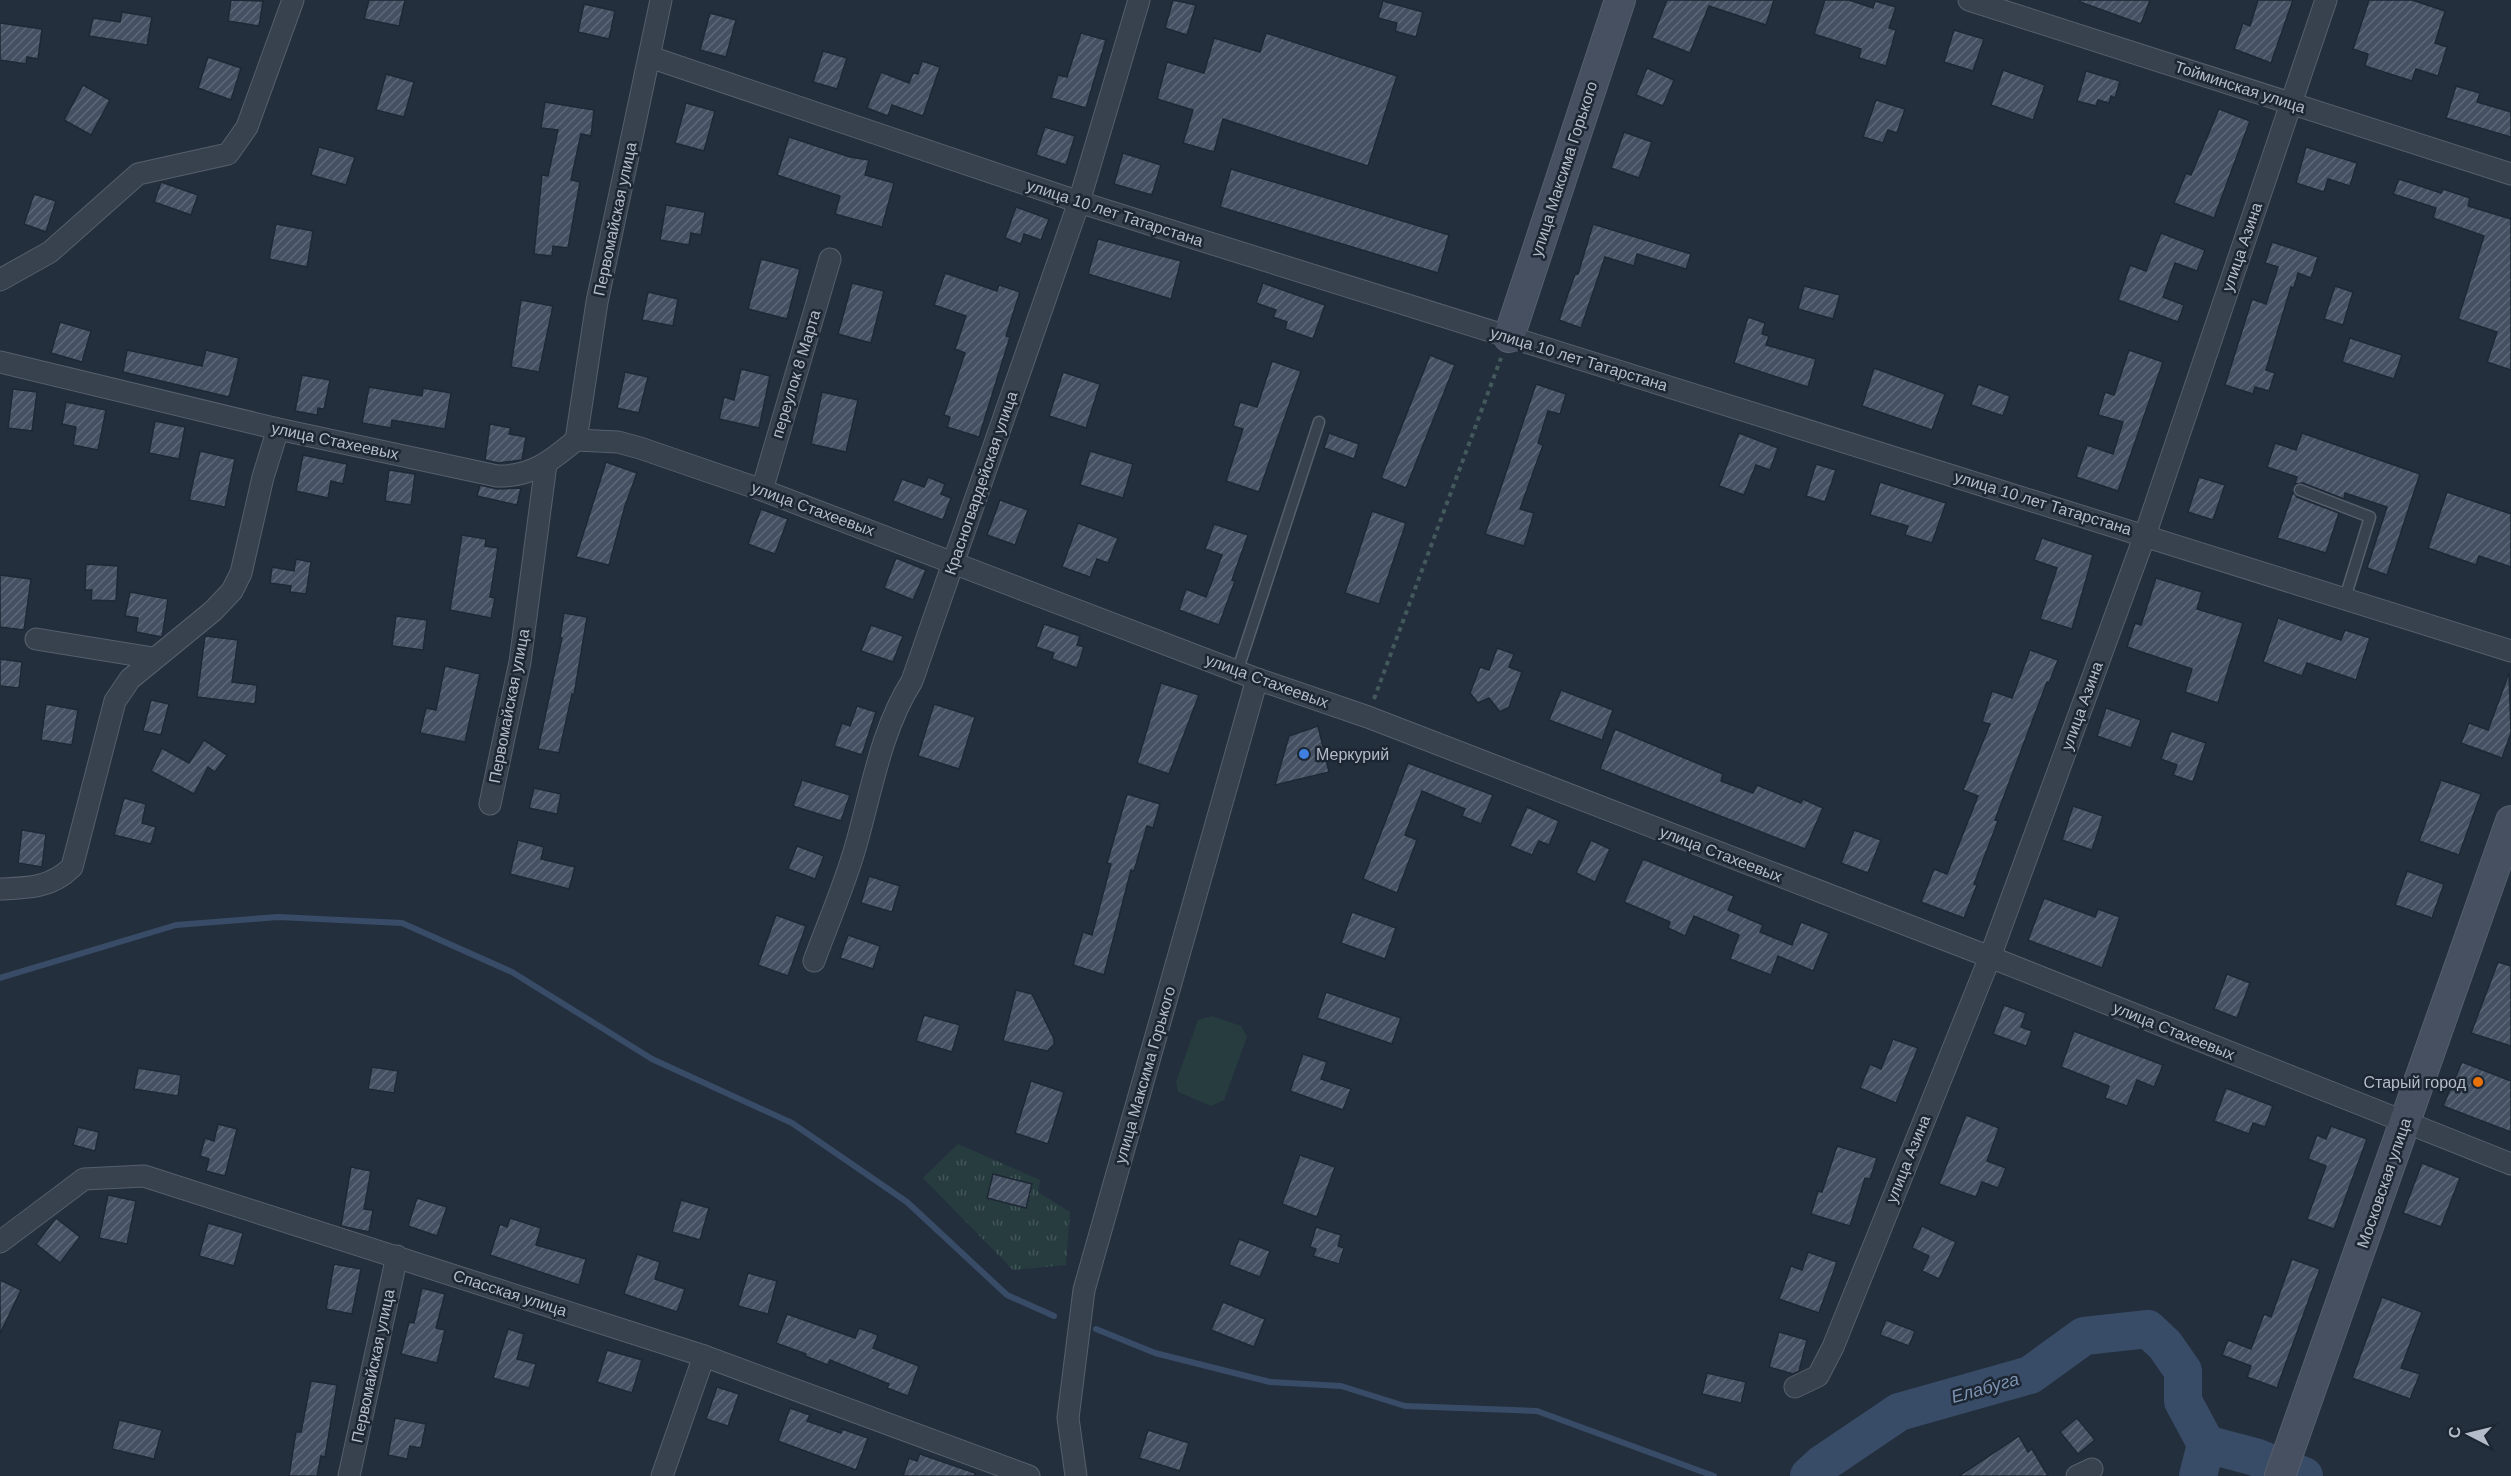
<svg xmlns="http://www.w3.org/2000/svg" width="2511" height="1476" viewBox="0 0 2511 1476" font-family="Helvetica,sans-serif">
<defs>
<pattern id="grass-tufts" width="24" height="20" patternUnits="userSpaceOnUse" patternTransform="scale(1.5)"><rect width="24" height="20" fill="#263c3f"/><path d="M3 7l-1-3M5 7V3M7 7l1-3M15 17l-1-3M17 17v-4M19 17l1-3" fill="none" stroke="#435659"/></pattern>
<pattern id="building-hatch" width="6" height="6" patternUnits="userSpaceOnUse" patternTransform="scale(1.5)"><rect width="6" height="6" fill="#455162"/><path d="M-1 1l2-2M0 6l6-6M5 7l2-2" fill="none" stroke="#5d6877"/></pattern>
</defs>
<rect width="100%" height="100%" fill="#242f3e"/>
<polygon fill="url(#grass-tufts)" points="958,1144 1040,1180 1038,1192 1070,1212 1066,1265 1013,1270 923,1178"/>
<polygon fill="#263c3f" points="1212,1016 1241,1026 1247,1037 1224,1100 1211,1106 1178,1092 1176,1082 1198,1020"/>
<g fill="none" stroke-linecap="round" stroke-linejoin="round">
<g stroke="#394c67" stroke-width="6">
<polyline points="0,978 176,925 278,917 402,923 512,972 652,1059 792,1123 907,1202 1007,1295 1054,1316"/>
<polyline points="1096,1329 1155,1353 1270,1382 1341,1386 1405,1406 1537,1411 1714,1476"/>
</g>
<g stroke="#394c67" stroke-width="38">
<polyline points="1809,1476 1822,1464 1899,1412 2030,1375 2084,1336 2148,1329 2165,1345 2183,1371 2183,1401 2206,1444 2255,1457 2304,1476"/>
<polyline points="2198,1476 2206,1444"/>
</g>
</g>
<g fill="url(#building-hatch)" stroke="#1f2835" stroke-width="1.5">
<polygon points="231,0 263,1 259,26 228,21"/>
<polygon points="369,0 405,0 399,26 364,19"/>
<polygon points="1173,0 1196,5 1187,35 1165,28"/>
<polygon points="1667,0 1774,0 1766,25 1709,6 1690,53 1652,38"/>
<polygon points="1825,0 1849,0 1873,8 1875,1 1896,7 1889,28 1896,30 1886,66 1859,58 1861,49 1814,34"/>
<polygon points="2080,0 2150,0 2141,24 2080,2"/>
<polygon points="2258,0 2293,0 2271,63 2234,49 2243,23 2250,26"/>
<polygon points="2369,0 2412,0 2445,11 2435,43 2447,47 2438,76 2416,69 2412,81 2365,66 2368,54 2353,49"/>
<polygon points="1383,1 1423,12 1416,37 1395,31 1397,23 1378,18"/>
<polygon points="584,4 615,11 609,39 578,32"/>
<polygon points="122,12 152,17 147,45 89,36 93,18 120,22"/>
<polygon points="710,13 736,20 726,57 700,50"/>
<polygon points="0,23 42,29 38,59 27,57 26,64 0,60"/>
<polygon points="1954,30 1984,39 1973,71 1944,62"/>
<polygon points="1081,33 1106,40 1086,108 1051,98 1058,75 1067,77"/>
<polygon points="1266,33 1397,76 1368,166 1223,119 1214,152 1183,143 1193,110 1157,99 1167,62 1204,73 1214,38 1260,52"/>
<polygon points="823,51 847,58 837,89 813,82"/>
<polygon points="208,57 241,68 231,100 198,88"/>
<polygon points="922,61 940,67 923,116 892,105 888,116 867,108 881,72 909,83 913,73 918,74"/>
<polygon points="1647,68 1674,80 1663,106 1636,95"/>
<polygon points="2003,70 2045,85 2033,120 1991,105"/>
<polygon points="2086,71 2120,81 2115,98 2111,96 2109,103 2098,100 2096,106 2077,101"/>
<polygon points="386,74 414,82 404,117 376,110"/>
<polygon points="83,85 110,100 91,135 64,120"/>
<polygon points="2456,86 2480,93 2477,102 2511,112 2511,137 2446,118"/>
<polygon points="1876,100 1905,109 1897,133 1888,130 1883,143 1863,137"/>
<polygon points="545,102 594,110 591,136 581,134 571,180 580,182 568,248 553,246 552,256 534,254 542,175 548,176 558,130 541,128"/>
<polygon points="686,103 715,111 704,151 675,143"/>
<polygon points="2219,109 2250,121 2214,218 2174,203 2186,173 2191,175"/>
<polygon points="1045,127 1075,136 1066,165 1036,155"/>
<polygon points="1624,132 1652,142 1639,178 1611,168"/>
<polygon points="789,137 850,157 869,160 865,175 894,183 882,227 835,214 840,196 777,175"/>
<polygon points="319,147 355,157 346,185 311,175"/>
<polygon points="2306,147 2357,163 2350,186 2328,179 2324,192 2296,183"/>
<polygon points="1123,153 1161,165 1152,195 1114,184"/>
<polygon points="1231,169 1449,235 1438,273 1220,207"/>
<polygon points="2399,179 2441,193 2443,189 2470,198 2468,206 2511,219 2511,370 2487,362 2497,332 2458,319 2484,236 2433,218 2436,208 2393,194"/>
<polygon points="161,182 198,195 191,215 154,202"/>
<polygon points="34,194 56,201 46,232 24,224"/>
<polygon points="666,205 705,212 701,235 691,233 689,245 660,240"/>
<polygon points="1016,207 1049,219 1041,240 1024,234 1021,244 1005,238"/>
<polygon points="276,224 313,231 307,267 269,259"/>
<polygon points="1593,224 1691,254 1686,269 1637,254 1634,266 1605,257 1581,328 1559,320 1575,274 1578,274"/>
<polygon points="2161,233 2205,250 2197,271 2175,263 2163,297 2184,305 2178,322 2118,300 2130,265 2146,271"/>
<polygon points="1098,239 1181,261 1171,299 1088,274"/>
<polygon points="2272,242 2318,257 2311,278 2298,273 2294,288 2291,287 2266,370 2275,373 2269,391 2255,387 2253,394 2225,385 2252,299 2266,304 2278,267 2265,263"/>
<polygon points="761,259 800,269 787,319 748,309"/>
<polygon points="945,273 997,291 999,285 1020,292 1006,336 1010,337 979,437 947,427 950,417 944,415 965,353 955,349 966,316 934,305"/>
<polygon points="852,283 884,291 871,343 838,334"/>
<polygon points="1263,283 1325,305 1313,339 1285,329 1287,322 1273,317 1276,310 1256,303"/>
<polygon points="1804,286 1840,295 1833,319 1798,309"/>
<polygon points="2335,286 2353,292 2343,325 2324,319"/>
<polygon points="648,292 678,299 673,326 642,320"/>
<polygon points="521,300 553,306 539,372 511,367"/>
<polygon points="1748,317 1765,323 1762,334 1769,336 1766,345 1816,359 1808,387 1734,363"/>
<polygon points="60,322 91,331 82,362 51,353"/>
<polygon points="2350,338 2402,355 2394,379 2342,362"/>
<polygon points="127,350 202,366 206,350 239,358 229,397 123,372"/>
<polygon points="2129,350 2163,362 2118,491 2076,477 2087,445 2113,454 2123,422 2098,415 2105,392 2114,395"/>
<polygon points="1430,355 1455,365 1406,488 1381,478"/>
<polygon points="1272,361 1301,371 1259,492 1226,481 1243,429 1233,426 1240,402 1257,407"/>
<polygon points="1874,368 1945,394 1932,430 1862,406"/>
<polygon points="741,369 770,376 759,428 719,419 724,397 734,400"/>
<polygon points="625,372 648,377 639,413 617,408"/>
<polygon points="1063,372 1100,384 1086,428 1049,416"/>
<polygon points="302,375 330,380 324,409 318,408 317,415 295,411"/>
<polygon points="1536,384 1566,394 1560,414 1548,411 1538,443 1543,445 1520,509 1534,513 1524,546 1485,534"/>
<polygon points="1978,384 2010,396 2003,416 1971,405"/>
<polygon points="369,387 422,396 423,388 451,393 445,429 392,420 391,428 362,423"/>
<polygon points="13,389 37,392 32,431 8,428"/>
<polygon points="822,392 858,400 846,452 811,444"/>
<polygon points="66,402 106,410 98,450 73,445 76,427 62,424"/>
<polygon points="155,421 185,427 179,459 149,453"/>
<polygon points="490,424 511,428 509,434 526,437 522,460 498,463 485,460"/>
<polygon points="1329,433 1359,444 1354,459 1324,448"/>
<polygon points="1739,433 1778,448 1770,470 1756,465 1744,495 1719,486"/>
<polygon points="2302,433 2420,474 2387,575 2367,568 2387,507 2345,493 2344,499 2303,483 2295,484 2297,477 2267,467 2275,443 2296,450"/>
<polygon points="200,451 235,459 225,507 189,500"/>
<polygon points="1090,451 1133,464 1123,498 1080,485"/>
<polygon points="303,455 347,464 343,484 331,481 328,498 296,491"/>
<polygon points="606,462 637,473 625,506 609,565 576,557"/>
<polygon points="1816,464 1836,470 1825,502 1806,496"/>
<polygon points="389,470 415,474 411,505 385,501"/>
<polygon points="928,477 945,484 941,494 951,498 943,520 893,501 902,479 924,487"/>
<polygon points="2199,477 2225,485 2213,520 2188,512"/>
<polygon points="1880,482 1946,503 1932,543 1905,535 1908,526 1870,515"/>
<polygon points="480,485 497,489 521,488 517,505 477,496"/>
<polygon points="2293,492 2297,497 2339,513 2326,553 2277,538"/>
<polygon points="2447,492 2511,514 2511,567 2479,556 2476,565 2428,548"/>
<polygon points="1000,500 1028,510 1015,545 987,535"/>
<polygon points="761,509 788,519 775,554 748,544"/>
<polygon points="1372,511 1406,523 1379,604 1345,593"/>
<polygon points="1078,523 1118,538 1108,563 1097,559 1090,577 1062,567"/>
<polygon points="1214,524 1248,535 1232,580 1235,581 1219,625 1179,610 1186,589 1206,597 1222,555 1205,549"/>
<polygon points="462,535 486,539 485,546 498,548 490,597 495,598 491,618 450,610"/>
<polygon points="2042,538 2093,555 2072,629 2040,619 2057,568 2034,560"/>
<polygon points="896,558 926,570 913,600 884,588"/>
<polygon points="296,559 311,562 306,594 290,592 291,586 270,583 272,567 294,571"/>
<polygon points="86,564 118,566 116,601 91,600 92,590 85,590"/>
<polygon points="0,575 31,579 24,630 0,627"/>
<polygon points="2156,578 2202,592 2197,609 2243,623 2218,703 2185,692 2192,669 2127,647 2135,623 2141,625"/>
<polygon points="130,592 168,599 162,637 136,632 138,618 125,616"/>
<polygon points="564,613 587,617 574,695 572,694 559,753 538,749 562,638 560,638"/>
<polygon points="396,616 427,620 423,650 392,646"/>
<polygon points="2278,618 2341,640 2345,630 2370,638 2356,680 2307,663 2302,676 2263,662"/>
<polygon points="1044,624 1080,636 1077,645 1084,647 1077,668 1052,659 1054,653 1036,647"/>
<polygon points="871,625 903,636 893,662 861,651"/>
<polygon points="205,636 238,640 232,682 257,685 255,704 197,697"/>
<polygon points="1497,648 1514,654 1509,667 1522,672 1509,707 1500,712 1489,698 1478,703 1470,693 1480,667 1489,670"/>
<polygon points="2030,650 2058,660 2049,683 2047,682 1995,820 1998,821 1974,884 1977,885 1964,918 1921,902 1934,869 1947,874 1978,796 1963,790 1990,724 1982,722 1992,691 2012,698"/>
<polygon points="0,659 22,662 19,688 0,686"/>
<polygon points="445,666 480,674 465,742 420,733 426,708 436,710"/>
<polygon points="2509,673 2511,733 2502,758 2461,743 2469,723 2488,730"/>
<polygon points="1161,683 1199,695 1169,774 1137,763"/>
<polygon points="1561,690 1613,710 1602,740 1549,720"/>
<polygon points="151,700 169,704 161,735 143,731"/>
<polygon points="46,704 78,710 72,745 41,740"/>
<polygon points="934,704 975,717 959,769 918,756"/>
<polygon points="857,706 876,712 862,755 834,746 842,723 850,726"/>
<polygon points="2106,708 2141,720 2131,748 2097,736"/>
<polygon points="1318,726 1329,772 1275,785 1289,736"/>
<polygon points="1615,729 1723,774 1721,781 1753,793 1757,785 1801,803 1803,799 1823,808 1805,849 1600,769"/>
<polygon points="2171,731 2206,743 2193,782 2173,775 2177,765 2161,759"/>
<polygon points="204,740 227,755 215,772 208,767 194,794 151,771 162,748 189,763"/>
<polygon points="1408,763 1493,795 1481,824 1462,816 1465,809 1422,791 1405,835 1417,840 1397,893 1363,879"/>
<polygon points="802,780 850,795 841,821 793,806"/>
<polygon points="2441,780 2481,794 2459,855 2419,841"/>
<polygon points="534,788 561,794 557,814 529,808"/>
<polygon points="1127,794 1160,804 1153,828 1147,826 1134,871 1131,870 1104,975 1073,965 1083,932 1092,935 1111,864 1107,863"/>
<polygon points="124,798 146,804 142,823 156,827 151,844 114,835"/>
<polygon points="2073,806 2103,816 2092,850 2062,840"/>
<polygon points="1527,807 1559,821 1549,845 1539,841 1532,855 1510,846"/>
<polygon points="22,830 46,834 42,867 18,863"/>
<polygon points="1854,830 1881,840 1868,873 1841,863"/>
<polygon points="518,840 544,847 541,859 575,867 569,889 510,874"/>
<polygon points="1591,840 1610,849 1595,882 1576,873"/>
<polygon points="797,846 824,856 815,879 788,869"/>
<polygon points="1643,859 1734,896 1728,910 1763,925 1760,932 1792,945 1801,922 1829,933 1813,971 1778,956 1771,975 1730,959 1739,935 1694,916 1685,936 1668,928 1670,922 1624,902"/>
<polygon points="2407,871 2444,884 2432,918 2395,905"/>
<polygon points="869,876 900,886 892,912 861,903"/>
<polygon points="2044,898 2095,917 2098,909 2120,917 2102,968 2028,940"/>
<polygon points="1352,912 1396,928 1385,959 1341,943"/>
<polygon points="776,915 806,926 788,976 758,965"/>
<polygon points="848,935 880,946 873,969 840,958"/>
<polygon points="2498,962 2511,966 2511,1046 2471,1033"/>
<polygon points="2227,974 2250,983 2237,1018 2214,1009"/>
<polygon points="1016,990 1032,994 1054,1039 1054,1044 1047,1051 1003,1041"/>
<polygon points="1326,992 1401,1018 1392,1044 1317,1018"/>
<polygon points="2004,1005 2026,1013 2021,1027 2032,1031 2026,1046 1993,1034"/>
<polygon points="924,1015 960,1025 952,1052 916,1041"/>
<polygon points="2074,1031 2163,1065 2154,1087 2137,1080 2127,1106 2105,1098 2109,1086 2061,1067"/>
<polygon points="1893,1039 1918,1048 1896,1103 1860,1088 1870,1064 1881,1069"/>
<polygon points="1303,1054 1327,1062 1321,1079 1351,1089 1343,1110 1290,1091"/>
<polygon points="2462,1062 2511,1081 2511,1132 2443,1106"/>
<polygon points="372,1067 398,1071 394,1093 368,1089"/>
<polygon points="138,1068 181,1075 178,1096 134,1089"/>
<polygon points="1031,1081 1064,1092 1048,1144 1015,1133"/>
<polygon points="2226,1088 2273,1106 2265,1127 2253,1123 2249,1134 2214,1121"/>
<polygon points="1966,1115 1999,1128 1987,1161 2006,1168 1998,1188 1982,1182 1976,1197 1939,1184"/>
<polygon points="218,1124 237,1129 225,1176 206,1171 209,1159 200,1156 205,1138 214,1141"/>
<polygon points="2331,1126 2367,1139 2334,1229 2307,1219 2326,1166 2308,1159 2317,1135 2326,1139"/>
<polygon points="78,1127 99,1132 95,1151 73,1145"/>
<polygon points="1837,1146 1877,1158 1870,1179 1865,1178 1850,1226 1811,1214 1818,1191 1822,1192"/>
<polygon points="1300,1155 1335,1167 1317,1217 1282,1204"/>
<polygon points="2422,1163 2460,1178 2441,1227 2403,1213"/>
<polygon points="351,1167 371,1171 364,1209 373,1210 369,1232 341,1226"/>
<polygon points="993,1174 1032,1184 1026,1208 987,1198"/>
<polygon points="108,1195 136,1201 127,1244 99,1238"/>
<polygon points="417,1198 447,1207 437,1236 408,1226"/>
<polygon points="681,1200 709,1208 700,1240 672,1232"/>
<polygon points="56,1218 80,1237 60,1263 36,1244"/>
<polygon points="510,1218 541,1228 536,1245 586,1259 579,1285 490,1255 500,1224 507,1227"/>
<polygon points="208,1223 243,1233 234,1266 199,1256"/>
<polygon points="1922,1226 1956,1242 1939,1279 1922,1271 1929,1256 1912,1248"/>
<polygon points="1316,1227 1341,1235 1338,1246 1344,1248 1339,1264 1313,1256 1316,1249 1310,1247"/>
<polygon points="1239,1239 1270,1251 1260,1277 1229,1265"/>
<polygon points="1808,1252 1837,1262 1819,1313 1779,1299 1791,1266 1802,1270"/>
<polygon points="637,1254 660,1262 655,1279 685,1289 677,1312 624,1294"/>
<polygon points="2292,1259 2320,1269 2277,1388 2247,1377 2251,1366 2222,1355 2228,1340 2251,1349 2264,1314 2271,1317"/>
<polygon points="334,1264 361,1269 352,1314 326,1309"/>
<polygon points="748,1273 777,1281 768,1314 738,1306"/>
<polygon points="0,1280 21,1290 0,1334"/>
<polygon points="422,1288 445,1294 436,1328 445,1330 437,1363 401,1354 409,1322 414,1323"/>
<polygon points="2382,1297 2422,1312 2401,1368 2420,1374 2410,1399 2352,1378"/>
<polygon points="1223,1302 1265,1319 1254,1347 1211,1330"/>
<polygon points="787,1314 855,1338 859,1328 878,1335 873,1348 919,1366 908,1396 887,1388 889,1384 830,1360 828,1365 805,1356 806,1354 776,1343"/>
<polygon points="1886,1320 1915,1331 1909,1346 1880,1335"/>
<polygon points="508,1329 524,1334 517,1359 536,1364 529,1388 493,1378"/>
<polygon points="1779,1332 1807,1340 1799,1371 1793,1374 1769,1367"/>
<polygon points="607,1350 642,1360 632,1393 597,1382"/>
<polygon points="1707,1373 1746,1382 1741,1403 1702,1394"/>
<polygon points="311,1381 337,1385 325,1457 321,1456 317,1476 289,1476 296,1432 301,1432"/>
<polygon points="717,1387 739,1394 728,1426 706,1419"/>
<polygon points="790,1408 810,1415 807,1421 841,1433 842,1429 868,1438 856,1470 778,1441"/>
<polygon points="395,1418 426,1424 421,1448 410,1446 407,1459 388,1455"/>
<polygon points="2077,1418 2095,1440 2078,1454 2060,1432"/>
<polygon points="119,1420 162,1430 154,1459 112,1449"/>
<polygon points="1148,1430 1189,1443 1180,1471 1139,1458"/>
<polygon points="2019,1436 2028,1452 2032,1449 2048,1476 1959,1476"/>
<polygon points="920,1454 975,1473 974,1476 903,1476 909,1458 917,1461"/>
</g>
<g fill="none" stroke-linecap="round" stroke-linejoin="round">
<g stroke="#565f6c" stroke-width="13">
<g id="lane">
<polyline points="2300,490 2370,517 2345,598"/>
<polyline points="1237,672 1319,422"/>
</g>
</g>
<g stroke="#565f6c" stroke-width="23">
<g id="street">
<polyline points="1969,0 2511,174"/>
<polyline points="650,57 1079,202 2511,651"/>
<polyline points="0,280 50,252 138,174 228,154 247,127 293,0"/>
<path d="M0 362 278 429 497 476C531 477 551 461 576 440L618 442 640 448 762 490 1257 679 1368 717 1990 957 2511 1164"/>
<polyline points="576,440 597,302 661,0"/>
<polyline points="762,490 830,259"/>
<polyline points="36,639 153,658"/>
<polyline points="490,804 520,662 546,464"/>
<path d="M0 889C28 888 51 888 72 867L115 701 130 679 213 611 232 591 241 573 263 477 278 429"/>
<path d="M814 961C828 923 845 884 856 845 872 789 881 730 912 681L1079 202 1139 0"/>
<polyline points="0,1242 84,1179 144,1176 704,1356 1029,1476"/>
<polyline points="1795,1387 1818,1376 1833,1347 1990,957 2145,535 2326,0"/>
<polyline points="349,1476 397,1256"/>
<polyline points="662,1476 704,1356"/>
<polyline points="1076,1476 1068,1418 1084,1290 1257,679"/>
<polyline points="2077,1476 2092,1469"/>
</g>
</g>
<g stroke="#565f6c" stroke-width="32">
<g id="secondary">
<polyline points="1509,337 1620,0"/>
<polyline points="2280,1476 2511,821"/>
</g>
</g>
<polyline stroke="#44595c" stroke-width="4" stroke-dasharray="4.5 4.5" stroke-linecap="butt" points="1374,699 1501,358"/>
<use href="#lane" stroke="#38414e" stroke-width="10"/>
<use href="#street" stroke="#38414e" stroke-width="21"/>
<use href="#secondary" stroke="#465061" stroke-width="30"/>
</g>
<circle fill="#3f7fe0" stroke="#1d2633" stroke-width="2" cx="1304" cy="754" r="6"/>
<circle fill="#e8710a" stroke="#1d2633" stroke-width="2" cx="2478" cy="1082" r="6"/>
<g text-anchor="middle" dominant-baseline="central" stroke-width="5" stroke-linejoin="round" paint-order="stroke">
<g font-size="16" fill="#b4bcc9" stroke="#1d2633">
<text transform="translate(2240 87) rotate(18)">Тойминская улица</text>
<text transform="translate(1564 169) rotate(-72)">улица Максима Горького</text>
<text transform="translate(1115 213) rotate(18)">улица 10 лет Татарстана</text>
<text transform="translate(615 219) rotate(-78)">Первомайская улица</text>
<text transform="translate(2242 247) rotate(-71)">улица Азина</text>
<text transform="translate(1579 359) rotate(17)">улица 10 лет Татарстана</text>
<text transform="translate(796 374) rotate(-73)">переулок 8 Марта</text>
<text transform="translate(335 441) rotate(12)">улица Стахеевых</text>
<text transform="translate(981 483) rotate(-71)">Красногвардейская улица</text>
<text transform="translate(2043 503) rotate(17)">улица 10 лет Татарстана</text>
<text transform="translate(813 509) rotate(20)">улица Стахеевых</text>
<text transform="translate(1267 681) rotate(20)">улица Стахеевых</text>
<text transform="translate(509 706) rotate(-79)">Первомайская улица</text>
<text transform="translate(2082 706) rotate(-70)">улица Азина</text>
<text transform="translate(1721 854) rotate(21)">улица Стахеевых</text>
<text transform="translate(2174 1031) rotate(22)">улица Стахеевых</text>
<text transform="translate(1145 1075) rotate(-74)">улица Максима Горького</text>
<text transform="translate(1908 1159) rotate(-68)">улица Азина</text>
<text transform="translate(2384 1183) rotate(-71)">Московская улица</text>
<text transform="translate(510 1293) rotate(18)">Спасская улица</text>
<text transform="translate(373 1366) rotate(-78)">Первомайская улица</text>
</g>
<g font-size="16" fill="#b4bcc9" stroke="#1d2633" text-anchor="start">
<text x="1316" y="754">Меркурий</text>
<text x="2466" y="1082" text-anchor="end">Старый город</text>
</g>
<g font-size="18" font-style="italic" fill="#7c92b1" stroke="#1d2633">
<text transform="translate(1985 1388) rotate(-16)">Елабуга</text>
</g>
</g>
<g transform="translate(2469 1434) rotate(277)" stroke="#1d2633" stroke-width="4.5" paint-order="stroke">
<path d="M0-4.5L10 22L0 15L-10 22Z" fill="#b4bcc9"/>
<text y="-9" font-size="16" font-weight="bold" text-anchor="middle" fill="#b4bcc9">С</text>
</g>
</svg>
